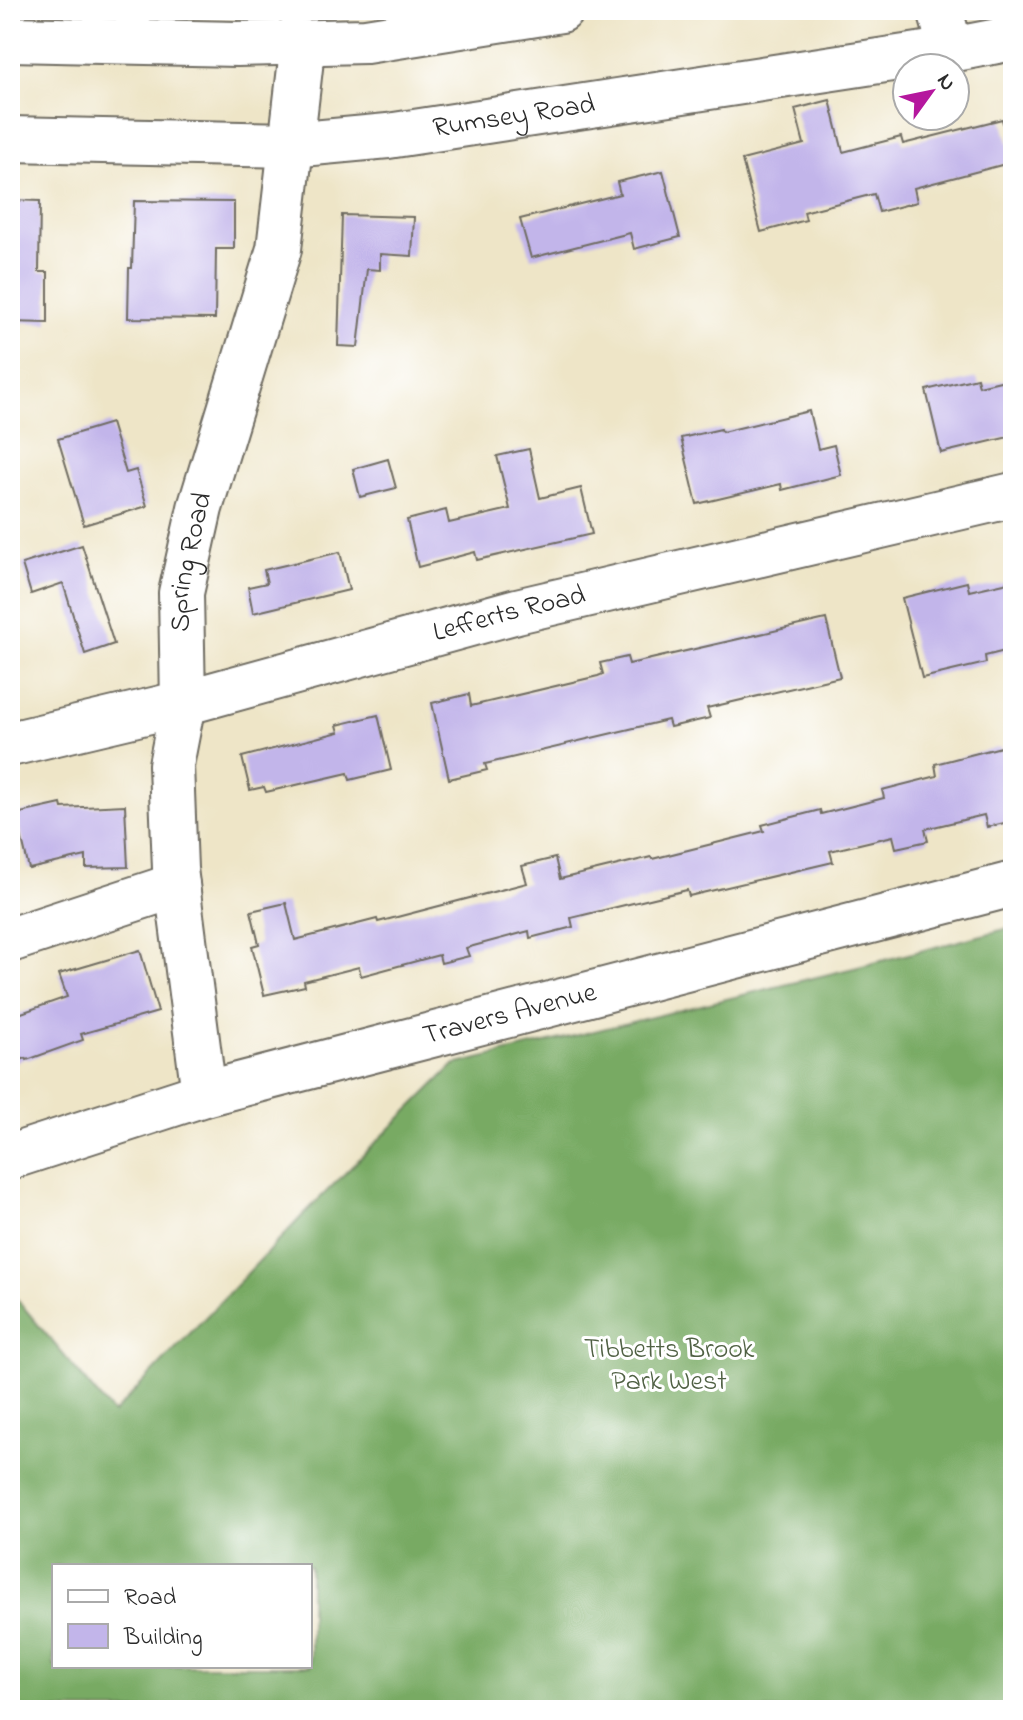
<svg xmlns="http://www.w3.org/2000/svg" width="1023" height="1720" viewBox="0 0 1023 1720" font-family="'Indie Flower',sans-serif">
<rect width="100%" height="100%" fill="#fff"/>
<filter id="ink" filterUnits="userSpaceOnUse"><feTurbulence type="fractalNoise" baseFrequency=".0125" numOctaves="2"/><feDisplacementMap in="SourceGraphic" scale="16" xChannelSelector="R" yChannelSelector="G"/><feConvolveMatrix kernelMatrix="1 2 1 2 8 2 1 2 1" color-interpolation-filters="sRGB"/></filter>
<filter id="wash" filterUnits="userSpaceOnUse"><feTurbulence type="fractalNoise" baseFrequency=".006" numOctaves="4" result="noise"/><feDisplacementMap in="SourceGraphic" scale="32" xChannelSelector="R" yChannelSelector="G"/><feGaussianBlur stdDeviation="1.8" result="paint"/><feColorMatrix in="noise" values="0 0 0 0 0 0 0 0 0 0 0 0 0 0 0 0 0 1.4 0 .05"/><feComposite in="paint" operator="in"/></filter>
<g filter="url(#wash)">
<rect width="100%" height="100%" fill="#eee5c7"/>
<path fill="#78aa64" stroke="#526a48" stroke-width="2" fill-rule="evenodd" d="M1013 927V1707L1002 1710H10V1291L113 1414 304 1214 454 1065 854 968ZM54 1566H310V1666H54Z"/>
<g id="blocks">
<g fill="#c2b5ea">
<polygon points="830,100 843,152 901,137 903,144 1002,119 1013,162 914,188 917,202 879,212 874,194 811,210 804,212 806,220 761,232 742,160 804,144 795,109"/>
<polygon points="663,171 680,237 634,249 630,233 531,258 520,219 620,194 617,182"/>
<polygon points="10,200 40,201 39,272 48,272 48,323 10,322"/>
<polygon points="134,201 234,202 234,249 216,249 215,319 128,318 129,268 132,268"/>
<polygon points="342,215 414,217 412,256 380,254 380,270 367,269 358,347 338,346"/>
<polygon points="977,378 979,386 1013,378 1013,436 941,453 926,390"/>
<polygon points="809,411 818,449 834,445 841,475 782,490 781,484 697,504 681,438 721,429 722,432"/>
<polygon points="111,423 126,473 136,470 147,506 84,525 58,439"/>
<polygon points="529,449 540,498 581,488 592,534 477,560 475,552 418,567 407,520 446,510 449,523 510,509 497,456"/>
<polygon points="388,459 396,488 360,497 353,469"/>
<polygon points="82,545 114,644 85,654 63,583 31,594 22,564"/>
<polygon points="340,552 349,590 253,613 248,587 267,583 264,570"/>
<polygon points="1013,581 1013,649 985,656 986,663 922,678 902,598 967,582 969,591"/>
<polygon points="826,619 840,677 707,708 710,718 670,727 668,720 566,744 566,745 485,764 487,770 449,779 432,703 469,694 471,706 598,676 603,674 600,663 627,657 629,664"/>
<polygon points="378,715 391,770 350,780 348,773 266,792 264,787 250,790 242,757 339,732 337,725"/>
<polygon points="1001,747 1013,798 1013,821 987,827 984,815 925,829 928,841 896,848 893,836 830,851 833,862 689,896 687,890 571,918 573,927 530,938 529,931 466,948 469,956 441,963 439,955 361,976 359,967 304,981 305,986 264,995 252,946 259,944 251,911 286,903 295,940 377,919 378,922 527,883 522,866 555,858 560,879 651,857 652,859 764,831 762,825 820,810 821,814 884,798 882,790 937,776 935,764"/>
<polygon points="61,804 62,808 125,805 128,867 86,868 86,856 29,869 16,814"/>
<polygon points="140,950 158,1012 81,1034 83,1040 27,1060 26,1058 10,1064 10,1017 67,997 59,974"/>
</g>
</g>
</g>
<g filter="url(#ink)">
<use href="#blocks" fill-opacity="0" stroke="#6f6c62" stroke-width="2"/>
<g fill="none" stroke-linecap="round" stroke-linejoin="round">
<g stroke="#6f6c62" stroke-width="48">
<g id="minor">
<polyline points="940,10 951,50"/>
<polyline points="10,39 237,44 366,41 561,10"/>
<path id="s1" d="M10 139 291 145 388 136 951 50 1013 38"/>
<path id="s2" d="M10 744 183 703 517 611 1013 495"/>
<polyline points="10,940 177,885"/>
<path id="s3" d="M204 1094 175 869 171 765 183 703 181 593 200 508 279 249 303 42"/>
<path id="s4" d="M10 1157 204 1094 1013 884"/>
</g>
</g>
<use href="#minor" stroke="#fff" stroke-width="44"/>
</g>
</g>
<g text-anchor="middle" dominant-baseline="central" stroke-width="6" stroke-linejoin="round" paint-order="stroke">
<g font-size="28" fill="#2b2b2b" stroke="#fff">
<text stroke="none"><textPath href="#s1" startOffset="506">Rumsey Road</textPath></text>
<text stroke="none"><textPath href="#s3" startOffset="536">Spring Road</textPath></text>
<text stroke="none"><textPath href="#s2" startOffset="516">Lefferts Road</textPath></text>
<text stroke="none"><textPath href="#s4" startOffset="520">Travers Avenue</textPath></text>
</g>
<g font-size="28" fill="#506144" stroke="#fff">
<text x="669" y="1350">Tibbetts Brook<tspan x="669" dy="32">Park West</tspan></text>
</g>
</g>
<rect width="1023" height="1720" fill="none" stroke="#fff" stroke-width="40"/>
<rect x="52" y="1564" width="260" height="104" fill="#ffffff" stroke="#aaaaaa" stroke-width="2"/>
<rect x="68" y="1590" width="40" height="12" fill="#ffffff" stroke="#aaaaaa" stroke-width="2"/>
<text x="124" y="1604" font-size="24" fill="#2b2b2b">Road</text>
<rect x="68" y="1624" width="40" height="24" fill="#c2b5ea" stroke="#aaaaaa" stroke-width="2"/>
<text x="124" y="1644" font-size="24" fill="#2b2b2b">Building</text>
<g transform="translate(931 92) rotate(57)"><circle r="38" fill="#ffffff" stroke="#aaaaaa" stroke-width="2"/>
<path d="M0-6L14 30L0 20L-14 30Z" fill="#b5179e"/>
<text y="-12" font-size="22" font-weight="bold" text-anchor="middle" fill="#2b2b2b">N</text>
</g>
</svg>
